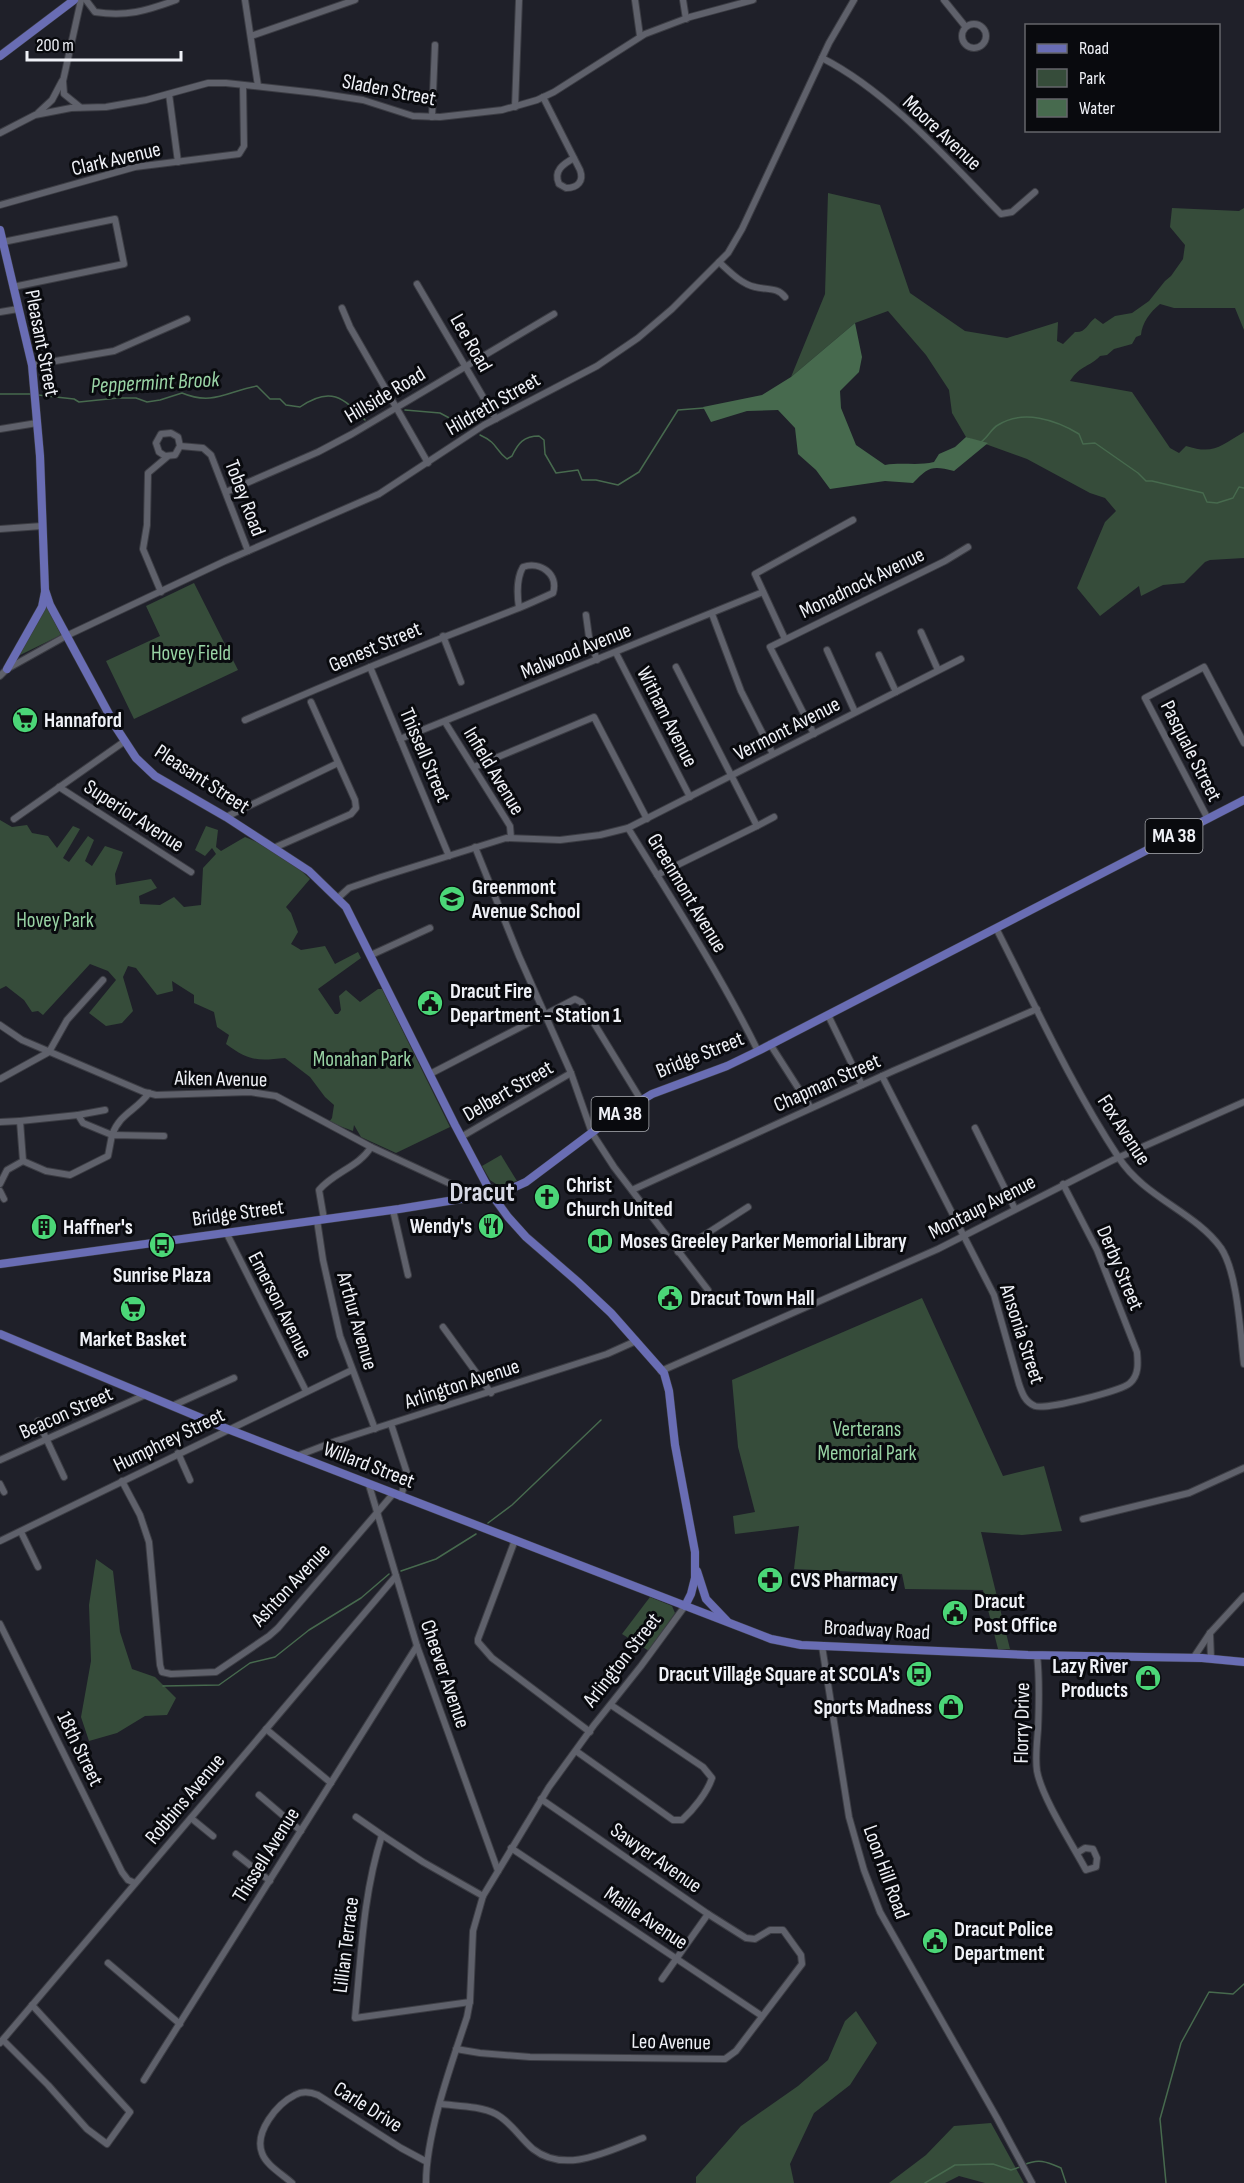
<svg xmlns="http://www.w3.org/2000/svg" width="1244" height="2183" viewBox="0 0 1244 2183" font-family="'Sofia Sans Condensed',sans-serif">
<rect width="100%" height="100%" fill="#1f2029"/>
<g fill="#364c3a">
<path d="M828 193 880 205 910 293 965 331 1007 338 1058 322 1057 341 1063 344 1075 332C1086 333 1087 324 1095 318L1103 324 1115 316 1132 313 1149 301 1165 281 1171 276 1183 259 1185 245 1170 227 1172 208 1239 211 1244 208V330L1235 308H1174L1160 304C1150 312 1142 323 1141 335L1136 337 1132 344 1114 349 1107 355 1100 356C1090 367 1080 365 1070 381L1132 392 1170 448 1179 453 1186 446C1214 455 1220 446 1244 432V558L1210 560 1205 562 1184 583 1163 585 1141 596 1139 586 1100 616 1077 588 1105 522 1116 511 1105 498 1090 493 1027 459 966 437 952 413 949 390 926 355 888 311 855 323 791 377 825 294Z"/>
<polygon points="194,583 238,670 134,719 106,661 160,636 146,606"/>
<polygon points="46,605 61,635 18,656"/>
<path d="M0 820 12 827 27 825 32 833 48 836 57 848 73 826 80 829 63 858 69 862 88 836 94 840 85 861 92 866 105 846 123 852 115 874 116 885 151 879 157 888 139 896 140 904 160 905 174 897 184 907 201 905 203 868 216 854 212 848 205 856 195 850 206 826 218 830 216 847 221 851 245 837C268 846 293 862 310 879L286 907 291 913 298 932 291 944 301 950 325 946 335 964 358 952 361 958 318 989 335 1014H338L341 1010 339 996 346 990 360 1002 378 989H382L450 1127 396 1153 361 1137 354 1125 353 1131 329 1122 332 1118 334 1105 325 1097 310 1077 285 1058C257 1061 249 1061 226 1044L229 1035 217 1027 214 1012 194 1003V995L172 981 173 991 157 995 136 968 128 966 123 977 133 1011 122 1023 106 1026 89 1013 116 980 108 971 90 964 43 1015 38 1011 32 1012 24 1000 6 986 0 989Z"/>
<polygon points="501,1155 517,1181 499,1186 490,1180 482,1166"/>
<polygon points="922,1298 1003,1476 1044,1466 1062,1531 1022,1535 981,1532 1010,1649 998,1649 983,1590 905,1589 902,1574 794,1569 799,1526 735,1534 733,1516 755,1512 738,1447 732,1380"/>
<polygon points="96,1559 113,1571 120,1632 132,1669 155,1677 176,1698 167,1715 145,1716 117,1733 89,1741 81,1717 91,1661 89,1605"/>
<polygon points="650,1597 672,1606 675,1613 649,1651 622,1634"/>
<polygon points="856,2011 877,2043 850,2085 814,2113 790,2164 794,2183 696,2183 696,2177 741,2126 798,2086 828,2060 845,2021"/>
<polygon points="991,2123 1024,2183 985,2183 959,2176 945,2183 889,2183 926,2155 954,2126"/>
</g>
<path fill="#476a4e" d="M855 323 862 357 859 372 840 391 841 408 856 445 885 465C902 462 918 466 934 462L939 454 955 447 966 437 988 443 954 471C932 465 928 467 913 483L885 481 830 489 816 470 798 454 795 428 778 410 747 411 711 422 703 407 762 395 791 377Z"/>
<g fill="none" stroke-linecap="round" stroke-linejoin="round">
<g stroke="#476a4e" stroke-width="1.5">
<polyline points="0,394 30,394"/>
<path d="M38 395 74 399 79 402 118 398H136L147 402 160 400 182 393C213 406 228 391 257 386L270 399H280L286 405 300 407C330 386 343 397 365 420"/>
<polyline points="405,410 440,413 468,428"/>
<path d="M480 435C498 443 495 450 507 459L512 456C518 443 524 436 539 436L544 440 545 454 556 473 578 470 582 480H596L618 485 639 472 678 410 704 408"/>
<path d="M981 442C988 437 991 429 998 425 1023 409 1056 420 1079 434L1083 444 1095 443 1138 473 1146 481H1152L1203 493 1207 502 1217 503 1233 498 1239 487 1244 488"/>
<polyline points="488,1523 512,1505 601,1420"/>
<polyline points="401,1571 436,1559 476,1534"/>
<polyline points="163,1686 219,1685 250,1663 275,1657 309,1630 361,1598 389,1574"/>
<path d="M1024 2165C1039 2158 1047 2162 1061 2168L1066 2183"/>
<polyline points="925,2183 955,2165 993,2164 1011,2170 1020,2167"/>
<polyline points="1166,2183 1160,2119 1181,2043 1209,1992 1233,1994 1244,1984"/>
</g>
<g stroke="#3c3d44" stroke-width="8">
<g id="minor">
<path d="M86 0 95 12C126 17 146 11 176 0"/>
<polyline points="245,0 258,86"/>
<polyline points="635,0 640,36"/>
<polyline points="683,0 686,19"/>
<polyline points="944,0 965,26"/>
<circle cx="974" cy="36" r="12"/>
<polyline points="251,36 355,0"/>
<path d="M822 58C889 92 949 161 1001 214L1012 212 1035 192"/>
<polyline points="169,94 178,162"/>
<path d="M543 97 580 170C584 181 578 188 566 188L559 184C553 171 563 164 574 158"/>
<polyline points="80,107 64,94 63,81 81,0"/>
<polyline points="515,107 519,0"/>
<polyline points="38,113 52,100 62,81"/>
<polyline points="432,117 435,45"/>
<polyline points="0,133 35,115 71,108 106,107 146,100 208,83 226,83 317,93 363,100 413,116 440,117 502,110 537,100 554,92 645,34 690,17 753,0"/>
<polyline points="0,205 135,167 239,154 244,146 243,85"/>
<polyline points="3,242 115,219 124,264 13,287"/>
<path d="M719 262C729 271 741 284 755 287 766 290 778 287 785 297"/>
<polyline points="417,284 496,419"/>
<polyline points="342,308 350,327 428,463"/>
<polyline points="0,312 18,309"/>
<polyline points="32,365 114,351 187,319"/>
<polyline points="0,429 37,423"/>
<polyline points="180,446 175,455 165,456 159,452 156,443 161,434 171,433 178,437 180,446 203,448 211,455 248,551"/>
<polyline points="226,492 318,452 352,434 554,314"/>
<polyline points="147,523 148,473 167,457"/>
<polyline points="147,525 143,549 161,592"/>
<polyline points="0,529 42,526"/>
<polyline points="712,614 741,691 773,754"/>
<polyline points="586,615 589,637 597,660"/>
<polyline points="921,632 938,670"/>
<polyline points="443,636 461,682"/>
<polyline points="785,639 755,574 853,520"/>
<polyline points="827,650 855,712"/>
<polyline points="616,653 690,797"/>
<polyline points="879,655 896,692"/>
<polyline points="370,667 449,856"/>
<polyline points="0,676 7,669 66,636 225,561 379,494 484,425 597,366 638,338 672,309 728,253 742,229 829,43 854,0"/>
<path d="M245 720C336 680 427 643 519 608 531 603 542 598 553 593 559 574 540 561 523 567 516 579 517 594 519 608"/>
<polyline points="445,722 510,826 511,838"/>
<polyline points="814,734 770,647 945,561 968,547"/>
<polyline points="400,739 763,592"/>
<polyline points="474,767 594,717 647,819"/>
<polyline points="59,787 191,872"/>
<polyline points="226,817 338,763"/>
<polyline points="14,819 125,741"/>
<polyline points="1208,819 1145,698 1204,667 1244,743"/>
<polyline points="757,826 774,817"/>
<path d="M628 828C673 901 720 974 758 1051"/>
<polyline points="276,847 351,814 356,808 355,800 311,702"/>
<polyline points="475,847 519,956 571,1073 592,1133 614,1167 708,1290"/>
<polyline points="657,875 757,826 676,667"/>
<polyline points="338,898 349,888 381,877 506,838 560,840 600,835 628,828 961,659"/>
<path d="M996 928C1035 1005 1071 1085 1119 1158 1145 1198 1194 1211 1221 1248 1238 1274 1240 1333 1244 1364"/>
<polyline points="371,955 430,928"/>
<polyline points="828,1015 862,1085"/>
<polyline points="0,1025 22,1040 144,1092 156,1095 250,1092 276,1096 371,1147 453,1185 461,1190 463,1200"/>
<polyline points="770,1044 811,1108"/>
<polyline points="430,1074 575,999 581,1002 641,1100"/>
<path d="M882 1076 994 1295 1019 1384C1022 1393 1025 1402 1035 1406 1046 1410 1122 1391 1130 1383 1139 1375 1138 1363 1137 1352L1097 1250 1063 1184"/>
<polyline points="0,1079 49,1052 67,1020 103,980"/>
<polyline points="78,1115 105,1110"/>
<path d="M20 1121 78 1115 83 1123 112 1135C120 1113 136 1111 149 1093"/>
<polyline points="0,1122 20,1121 23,1161 46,1171 70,1175 108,1156 112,1135 164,1136"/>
<polyline points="975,1128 1015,1209"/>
<polyline points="461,1137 571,1073"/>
<polyline points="0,1184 7,1170 23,1161"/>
<polyline points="632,1190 893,1071 1037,1009"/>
<polyline points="0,1191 4,1199"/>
<polyline points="393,1210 408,1275"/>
<path d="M324 1219 319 1190C334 1172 359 1167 371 1147"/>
<polyline points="317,1220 323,1260 340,1336 375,1429"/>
<polyline points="226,1232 306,1391"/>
<polyline points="678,1252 748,1207"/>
<polyline points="443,1327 491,1393"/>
<polyline points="661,1371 938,1249 1113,1160 1244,1102"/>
<polyline points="172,1406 234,1378"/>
<polyline points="38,1421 64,1477"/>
<polyline points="391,1424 407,1473 401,1497"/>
<polyline points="178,1453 190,1480"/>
<polyline points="297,1456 336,1441 607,1354 636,1341"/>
<polyline points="0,1460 145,1395"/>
<polyline points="122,1481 140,1515 149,1542 160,1665 162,1672 171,1674 216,1672 269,1636 278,1628 393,1494"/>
<polyline points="0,1484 4,1492"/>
<polyline points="369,1485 417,1646 498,1871"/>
<polyline points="1083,1519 1189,1493 1244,1468"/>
<polyline points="21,1532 38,1567"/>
<polyline points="515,1540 478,1639 478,1642 492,1658 590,1732"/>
<polyline points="0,1541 352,1370"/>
<polyline points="0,1624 122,1872 128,1880 135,1883"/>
<polyline points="1210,1633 1211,1659"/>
<polyline points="822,1646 849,1817 864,1870 880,1912 997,2118 1032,2183"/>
<path d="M1037 1655C1040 1680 1039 1705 1038 1729 1037 1743 1035 1758 1037 1771 1042 1798 1072 1844 1086 1870L1096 1867 1097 1858 1093 1849 1085 1848 1077 1853"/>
<polyline points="1194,1657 1210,1633 1244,1596"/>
<polyline points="266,1729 331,1783"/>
<path d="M576 1751 673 1820H682C693 1810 707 1793 712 1778L703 1767 611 1705"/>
<polyline points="259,1795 301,1831"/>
<polyline points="356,1817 382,1835"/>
<polyline points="191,1818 213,1836"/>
<polyline points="511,1848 762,2016"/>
<polyline points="236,1854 270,1881"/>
<polyline points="108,1963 180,2024"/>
<polyline points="662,1979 708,1914"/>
<path d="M470 2002 355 2018C361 1956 363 1894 382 1835L423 1862 483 1896"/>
<polyline points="3,2040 48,2085 87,2129 107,2144 130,2112 32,2005"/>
<polyline points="0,2043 396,1576"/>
<polyline points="456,2049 480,2053 530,2057 725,2059 736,2051 802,1964 801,1955 783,1930 770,1930 755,1939 746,1938 708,1914 541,1799"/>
<polyline points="144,2080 417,1646"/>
<path d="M441 2104C458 2106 481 2106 496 2114 511 2122 520 2138 533 2149 566 2175 610 2150 643 2138"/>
<path d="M292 2183C282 2174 266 2165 262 2153 254 2132 277 2104 295 2095 302 2091 311 2092 318 2095L401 2148 427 2162"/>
<path d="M426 2183C426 2134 451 2065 467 2017L470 2001 473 1931 483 1896 549 1787 594 1725 641 1666 685 1606"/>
</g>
</g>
<g stroke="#3c3d44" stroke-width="9">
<g id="major">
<polyline points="0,56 74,0"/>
<polyline points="0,230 32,365 40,456 45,590 50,605 117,729 136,758 155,776 226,817 309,871 346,907 455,1125 492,1195 508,1217 526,1237 578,1282 611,1313 664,1373 669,1391 675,1445 695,1552 695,1578 691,1594 685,1606"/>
<polyline points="7,669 42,607 45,592"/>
<polyline points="0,1264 399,1209 504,1192 526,1182 606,1122 652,1094 727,1066 758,1051 1244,800"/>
<polyline points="0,1334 225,1428 771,1639 801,1645 1028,1655 1202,1658 1244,1662"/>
<polyline points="697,1571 706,1599 727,1621"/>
</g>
</g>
<use href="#minor" stroke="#5f616b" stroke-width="6"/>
<use href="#major" stroke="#696db4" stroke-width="8"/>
</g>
<defs>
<g id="supermarket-disc" transform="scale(1.35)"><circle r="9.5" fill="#4bd677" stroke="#090a0e"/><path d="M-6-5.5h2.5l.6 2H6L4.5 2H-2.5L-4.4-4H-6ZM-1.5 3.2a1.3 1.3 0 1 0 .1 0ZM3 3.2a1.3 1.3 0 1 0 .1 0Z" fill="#111"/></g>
<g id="school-disc" transform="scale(1.35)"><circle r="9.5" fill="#4bd677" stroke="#090a0e"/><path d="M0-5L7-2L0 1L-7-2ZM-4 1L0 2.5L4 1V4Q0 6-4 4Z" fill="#111"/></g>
<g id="civic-disc" transform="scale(1.35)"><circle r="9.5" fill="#4bd677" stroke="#090a0e"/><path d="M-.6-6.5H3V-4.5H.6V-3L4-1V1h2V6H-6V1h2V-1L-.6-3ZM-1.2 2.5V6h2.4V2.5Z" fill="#111"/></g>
<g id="church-disc" transform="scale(1.35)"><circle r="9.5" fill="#4bd677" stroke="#090a0e"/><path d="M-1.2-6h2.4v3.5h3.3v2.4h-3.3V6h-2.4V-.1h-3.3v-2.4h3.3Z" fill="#111"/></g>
<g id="restaurant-disc" transform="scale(1.35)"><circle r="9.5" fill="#4bd677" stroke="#090a0e"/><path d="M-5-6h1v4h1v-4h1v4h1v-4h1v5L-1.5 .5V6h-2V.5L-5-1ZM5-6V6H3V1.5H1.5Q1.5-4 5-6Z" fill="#111"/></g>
<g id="building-disc" transform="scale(1.35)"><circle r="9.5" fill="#4bd677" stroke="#090a0e"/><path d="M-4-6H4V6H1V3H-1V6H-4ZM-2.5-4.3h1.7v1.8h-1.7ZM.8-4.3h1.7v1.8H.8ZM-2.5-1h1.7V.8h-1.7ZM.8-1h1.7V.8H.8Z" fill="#111"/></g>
<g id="library-disc" transform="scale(1.35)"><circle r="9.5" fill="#4bd677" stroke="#090a0e"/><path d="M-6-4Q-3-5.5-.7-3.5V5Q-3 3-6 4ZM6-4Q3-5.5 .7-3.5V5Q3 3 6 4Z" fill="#111"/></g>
<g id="bus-disc" transform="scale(1.35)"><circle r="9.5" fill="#4bd677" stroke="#090a0e"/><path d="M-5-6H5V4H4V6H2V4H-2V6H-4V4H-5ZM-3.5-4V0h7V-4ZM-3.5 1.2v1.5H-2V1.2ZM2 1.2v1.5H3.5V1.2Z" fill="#111"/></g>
<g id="pharmacy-disc" transform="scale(1.35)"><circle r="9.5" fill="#4bd677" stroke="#090a0e"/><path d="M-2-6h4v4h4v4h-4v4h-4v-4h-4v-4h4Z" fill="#111"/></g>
<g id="shop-disc" transform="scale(1.35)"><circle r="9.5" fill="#4bd677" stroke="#090a0e"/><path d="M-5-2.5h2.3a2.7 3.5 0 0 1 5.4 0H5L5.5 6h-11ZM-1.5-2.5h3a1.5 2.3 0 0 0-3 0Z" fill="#111"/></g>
</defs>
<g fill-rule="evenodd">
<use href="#supermarket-disc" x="25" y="720"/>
<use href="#school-disc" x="452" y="899"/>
<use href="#civic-disc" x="430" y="1003"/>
<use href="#church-disc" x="547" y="1197"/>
<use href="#restaurant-disc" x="491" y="1226"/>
<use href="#building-disc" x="44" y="1227"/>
<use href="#library-disc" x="600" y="1241"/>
<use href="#bus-disc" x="162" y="1245"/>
<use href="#civic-disc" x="670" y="1298"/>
<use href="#supermarket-disc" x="133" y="1309"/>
<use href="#pharmacy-disc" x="770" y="1580"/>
<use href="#civic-disc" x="955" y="1613"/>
<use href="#bus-disc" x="919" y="1674"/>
<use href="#shop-disc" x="1148" y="1678"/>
<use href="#shop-disc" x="951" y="1707"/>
<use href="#civic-disc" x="935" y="1941"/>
</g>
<g text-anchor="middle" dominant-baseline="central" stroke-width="6" stroke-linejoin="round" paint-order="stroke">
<g fill="#090a0e" stroke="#aaacb1" stroke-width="1.5">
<rect x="1145.5" y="819" width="57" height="34" rx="4.5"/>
<rect x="591.5" y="1097" width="57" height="34" rx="4.5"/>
</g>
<g font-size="20" font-weight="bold" fill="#eff1f7">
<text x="1174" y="836">MA 38</text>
<text x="620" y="1114">MA 38</text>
</g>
<g font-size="21" fill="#eff1f7" stroke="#090a0e">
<text transform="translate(389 90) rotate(11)">Sladen Street</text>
<text transform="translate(942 133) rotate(43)">Moore Avenue</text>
<text transform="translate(116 159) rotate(-13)">Clark Avenue</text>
<text transform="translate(42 343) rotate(79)">Pleasant Street</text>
<text transform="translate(471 343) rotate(60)">Lee Road</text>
<text transform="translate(385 395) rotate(-31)">Hillside Road</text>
<text transform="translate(493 404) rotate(-30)">Hildreth Street</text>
<text transform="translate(245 498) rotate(69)">Tobey Road</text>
<text transform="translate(862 583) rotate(-26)">Monadnock Avenue</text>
<text transform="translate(375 647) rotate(-23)">Genest Street</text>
<text transform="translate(576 651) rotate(-22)">Malwood Avenue</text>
<text transform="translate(667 717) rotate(63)">Witham Avenue</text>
<text transform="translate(787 729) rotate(-27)">Vermont Avenue</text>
<text transform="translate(1191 751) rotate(63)">Pasquale Street</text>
<text transform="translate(425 755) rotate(67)">Thissell Street</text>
<text transform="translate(494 771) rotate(59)">Infield Avenue</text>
<text transform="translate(202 779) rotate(33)">Pleasant Street</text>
<text transform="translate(134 816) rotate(33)">Superior Avenue</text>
<text transform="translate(687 893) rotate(59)">Greenmont Avenue</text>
<text transform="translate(700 1055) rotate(-22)">Bridge Street</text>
<text transform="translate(221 1079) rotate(1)">Aiken Avenue</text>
<text transform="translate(827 1083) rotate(-24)">Chapman Street</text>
<text transform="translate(508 1091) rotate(-30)">Delbert Street</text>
<text transform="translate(1124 1130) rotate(57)">Fox Avenue</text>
<text transform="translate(982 1207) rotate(-27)">Montaup Avenue</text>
<text transform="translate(238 1213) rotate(-8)">Bridge Street</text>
<text transform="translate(1120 1268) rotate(67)">Derby Street</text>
<text transform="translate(280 1305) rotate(63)">Emerson Avenue</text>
<text transform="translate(357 1321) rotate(74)">Arthur Avenue</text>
<text transform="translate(1022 1334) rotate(72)">Ansonia Street</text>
<text transform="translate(462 1384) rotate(-18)">Arlington Avenue</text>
<text transform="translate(66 1413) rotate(-24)">Beacon Street</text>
<text transform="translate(169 1440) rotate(-26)">Humphrey Street</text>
<text transform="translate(369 1465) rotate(21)">Willard Street</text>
<text transform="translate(291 1585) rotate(-47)">Ashton Avenue</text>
<text transform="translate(877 1630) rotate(3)">Broadway Road</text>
<text transform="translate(622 1660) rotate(-52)">Arlington Street</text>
<text transform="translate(445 1674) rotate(71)">Cheever Avenue</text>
<text transform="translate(1022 1723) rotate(-89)">Florry Drive</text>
<text transform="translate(80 1749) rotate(64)">18th Street</text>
<text transform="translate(185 1799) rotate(-50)">Robbins Avenue</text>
<text transform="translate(266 1855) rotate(-58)">Thissell Avenue</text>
<text transform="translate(656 1858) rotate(35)">Sawyer Avenue</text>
<text transform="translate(886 1872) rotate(70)">Loon Hill Road</text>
<text transform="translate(646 1918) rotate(34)">Maille Avenue</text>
<text transform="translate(346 1945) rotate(-83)">Lillian Terrace</text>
<text transform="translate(671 2042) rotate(1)">Leo Avenue</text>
<text transform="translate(368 2107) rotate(32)">Carle Drive</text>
</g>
<g font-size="21" fill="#98d3a4" stroke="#090a0e">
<text x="191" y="653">Hovey Field</text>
<text x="55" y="920">Hovey Park</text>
<text x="362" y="1059">Monahan Park</text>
<text x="867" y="1429">Verterans<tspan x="867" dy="24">Memorial Park</tspan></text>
</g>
<g font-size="21" font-weight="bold" fill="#eff1f7" stroke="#090a0e" text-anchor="start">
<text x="44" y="720">Hannaford</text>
<text x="472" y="887">Greenmont<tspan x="472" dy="24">Avenue School</tspan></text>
<text x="450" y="991">Dracut Fire<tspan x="450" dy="24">Department - Station 1</tspan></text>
<text x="566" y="1185">Christ<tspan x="566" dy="24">Church United</tspan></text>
<text x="472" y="1226" text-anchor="end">Wendy's</text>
<text x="63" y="1227">Haffner's</text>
<text x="620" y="1241">Moses Greeley Parker Memorial Library</text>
<text x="162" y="1275" text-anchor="middle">Sunrise Plaza</text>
<text x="690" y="1298">Dracut Town Hall</text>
<text x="133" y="1339" text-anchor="middle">Market Basket</text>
<text x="790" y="1580">CVS Pharmacy</text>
<text x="974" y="1601">Dracut<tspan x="974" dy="24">Post Office</tspan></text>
<text x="1128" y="1666" text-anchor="end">Lazy River<tspan x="1128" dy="24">Products</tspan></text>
<text x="900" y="1674" text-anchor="end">Dracut Village Square at SCOLA's</text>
<text x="932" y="1707" text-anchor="end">Sports Madness</text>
<text x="954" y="1929">Dracut Police<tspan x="954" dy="24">Department</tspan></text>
</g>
<g font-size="22" font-style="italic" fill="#9ad5a6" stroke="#090a0e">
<text transform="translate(155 383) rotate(-3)">Peppermint Brook</text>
</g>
<g font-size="27" font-weight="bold" fill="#d7d9e5" stroke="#090a0e">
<text x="482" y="1193">Dracut</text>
</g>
</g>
<rect x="1025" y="24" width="195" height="108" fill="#090a0e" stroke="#65666b" stroke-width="1.5"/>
<rect x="1037" y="44" width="30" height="9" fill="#696db4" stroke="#65666b" stroke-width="1.5"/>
<text x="1079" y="54" font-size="18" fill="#eff1f7">Road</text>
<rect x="1037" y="69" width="30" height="18" fill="#364c3a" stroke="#65666b" stroke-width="1.5"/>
<text x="1079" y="84" font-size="18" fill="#eff1f7">Park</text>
<rect x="1037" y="99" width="30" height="18" fill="#476a4e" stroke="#65666b" stroke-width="1.5"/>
<text x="1079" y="114" font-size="18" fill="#eff1f7">Water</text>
<path d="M27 51v9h154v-9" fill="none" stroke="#eff1f7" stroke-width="3"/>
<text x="36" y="51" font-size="18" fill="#eff1f7" stroke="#090a0e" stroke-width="4.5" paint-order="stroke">200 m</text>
</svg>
